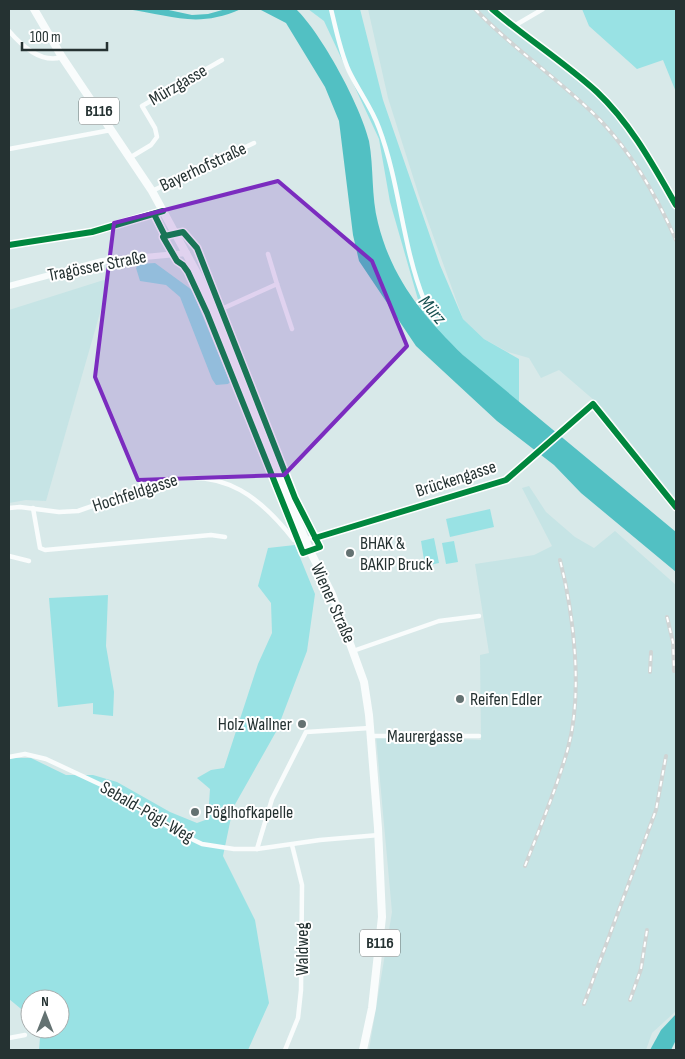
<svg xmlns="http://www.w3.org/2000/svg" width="685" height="1059" viewBox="0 0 685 1059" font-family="'Sofia Sans Condensed',sans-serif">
<rect width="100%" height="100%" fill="#d8e9e9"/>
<g fill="#c6e4e5">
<polygon points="368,9 486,9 573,76 602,103 625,128 648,164 676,212 676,499 602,407 559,370 541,378 529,358 508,352 484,339 463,319 421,202 388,98"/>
<polygon points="110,278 46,501 26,500 9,503 9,310"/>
<polygon points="529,486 546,512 575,537 594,548 615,531 676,585 676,1011 652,1033 646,1050 369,1050 392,912 376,736 481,740 480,655 489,653 475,564 534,555 552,546 522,488"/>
</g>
<g fill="#99e2e4" fill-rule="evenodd">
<path d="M308 9H360L383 100 440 265 463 319 484 339 519 359V402C485 374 448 346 421 310L390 202 379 139 324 21Z"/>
<polygon points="582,9 676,9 676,92 663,60 637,69 589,26"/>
<polygon points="155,263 192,290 230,382 228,384 216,385 212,379 180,297 166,285 140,281 136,268 139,264"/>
<polygon points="490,509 494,527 450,537 446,519"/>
<polygon points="434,538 439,563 425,566 421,541"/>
<polygon points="454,541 458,562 446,564 442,543"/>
<path d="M295 545 315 594 307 651 277 730 233 808 223 856 255 920 269 1003 248 1050H39L40 1038 28 1030 26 1013 9 999V758H31L66 775H93L117 782 170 812 197 823 208 819 210 789 197 778 211 770 224 768 258 664 272 633 271 603 258 586 268 548ZM30 999H60V1029H30Z"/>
<polygon points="108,595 106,646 114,692 113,716 93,714 93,703 58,707 49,598"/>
</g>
<g fill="#52c0c3">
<path d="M126 9H164L192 15 208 14 226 9H241C196 29 172 15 126 9Z"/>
<path d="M259 9H296C321 33 361 106 369 141 374 168 371 196 378 223 392 279 423 316 463 355L676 532V572L581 493 554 465 497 421 416 346 359 261 353 235 339 121 325 87 286 23Z"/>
<polygon points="676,1014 676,1040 671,1050 650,1050 661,1030"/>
</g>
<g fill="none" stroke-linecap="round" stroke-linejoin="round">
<g stroke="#f9fcfc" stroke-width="4.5">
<path d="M331 9C336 29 340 51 349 71 358 90 372 108 379 128 400 184 402 245 424 300"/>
<path d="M492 9C526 38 564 62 597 92 631 124 653 165 676 205"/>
<polyline points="514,26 543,9"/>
<path d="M9 31C22 46 41 64 62 57"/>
<polyline points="9,149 111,130"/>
<polyline points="131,157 151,145 157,137 155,128 142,106 222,60"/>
<polyline points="152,191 254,143"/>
<polyline points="277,284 292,329"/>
<polyline points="215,312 277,284 268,254"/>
<path d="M9 508 20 507 59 512 78 511 168 480C226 469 261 498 294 540L315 538 506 480 593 404 676 507"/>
<polyline points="33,508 40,548 45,550 211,535 225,537"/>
<polyline points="9,556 29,561"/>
<polyline points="353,651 439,621 479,616"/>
<polyline points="371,736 479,736"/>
<polyline points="9,757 25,754 46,759 110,789 175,831 202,844 234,849 257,849 320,840 379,835"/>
<polyline points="257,849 272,799 306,732 370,728"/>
<polyline points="9,1038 25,1035"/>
<polyline points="285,1050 298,1018 301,990 302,885 292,845"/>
</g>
<polyline stroke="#f9fcfc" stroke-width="6" points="9,286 102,261 187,253"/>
<polyline stroke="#f9fcfc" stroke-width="8" points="34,9 62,57 152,191 199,277 223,332 289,501 310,551 332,594 364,682 369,715 378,828 382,917 372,1008 363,1050"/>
<g stroke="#cfd4d4" stroke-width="4">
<g id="rail">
<path d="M475 9C514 50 562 81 601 121 634 156 657 197 676 240"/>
<polyline points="667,617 673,642 674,671"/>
<polyline points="650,672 651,652"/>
<path d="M525 866C540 827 557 788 568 748 583 693 574 615 560 560"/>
<polyline points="630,1000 641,969 647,930"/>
<polyline points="584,1004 656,810 666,756"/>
</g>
</g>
<use href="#rail" stroke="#fff" stroke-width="2" stroke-dasharray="5.5" stroke-linecap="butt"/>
<g stroke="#fff" stroke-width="9">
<g id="cycleway">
<path d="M492 9C526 38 564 62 597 92 631 124 653 165 676 205"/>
<polyline points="154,214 165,236 163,237 177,261 183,265 188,272 207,313 303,553 320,547 295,498 197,248 183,232 165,236"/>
<polyline points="9,245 92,232 163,211"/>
<polyline points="315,538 506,480 593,404 676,507"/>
</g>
</g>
<use href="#cycleway" stroke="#00873e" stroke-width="6"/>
</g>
<path fill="#7b2cbf" fill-opacity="0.2" stroke="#7b2cbf" stroke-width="4" stroke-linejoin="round" d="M278 181 372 261 407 346 284 475 138 480 95 377 114 223Z"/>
<g fill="#647272" stroke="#fff" stroke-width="2">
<circle cx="350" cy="553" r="5"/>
<circle cx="460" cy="699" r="5"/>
<circle cx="302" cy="724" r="5"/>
<circle cx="195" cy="812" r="5"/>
</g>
<g text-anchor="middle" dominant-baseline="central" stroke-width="4" stroke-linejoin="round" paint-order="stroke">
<g fill="#fff" stroke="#667070" stroke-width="1">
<rect x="79" y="97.5" width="40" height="27" rx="4"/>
<rect x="360" y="929.5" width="40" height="27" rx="4"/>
</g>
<g font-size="16" font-weight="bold" fill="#253232">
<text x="99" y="111">B116</text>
<text x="380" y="943">B116</text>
</g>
<g font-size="18" fill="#253232" stroke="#fff">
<text transform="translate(178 85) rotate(-30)">Mürzgasse</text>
<text transform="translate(203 167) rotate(-25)">Bayerhofstraße</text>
<text transform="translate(97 266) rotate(-11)">Tragösser Straße</text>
<text transform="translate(456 479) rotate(-18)">Brückengasse</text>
<text transform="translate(135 493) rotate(-18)">Hochfeldgasse</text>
<text transform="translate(333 603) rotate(66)">Wiener Straße</text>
<text x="425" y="736">Maurergasse</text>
<text transform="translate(147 812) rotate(30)">Sebald-Pögl-Weg</text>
<text transform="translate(302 949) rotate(-90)">Waldweg</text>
</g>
<g font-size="18" fill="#253232" stroke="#fff" text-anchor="start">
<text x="360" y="543">BHAK &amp;<tspan x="360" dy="21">BAKIP Bruck</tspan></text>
<text x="470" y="699">Reifen Edler</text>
<text x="292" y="724" text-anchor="end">Holz Wallner</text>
<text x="205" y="812">Pöglhofkapelle</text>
</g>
<g font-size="19" font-style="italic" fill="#175051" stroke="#fff">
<text transform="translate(432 310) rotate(50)">Mürz</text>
</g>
</g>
<rect width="685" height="1059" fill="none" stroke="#253232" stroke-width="20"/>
<g transform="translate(45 1014)"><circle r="24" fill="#ffffff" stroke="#a8adad"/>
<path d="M0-4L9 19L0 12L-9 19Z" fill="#647272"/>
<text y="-8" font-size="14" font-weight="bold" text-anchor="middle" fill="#253232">N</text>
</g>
<path d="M22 42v8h85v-8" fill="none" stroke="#253232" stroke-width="2.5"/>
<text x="30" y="42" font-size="15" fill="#253232" stroke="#ffffff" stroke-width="4" paint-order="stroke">100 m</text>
</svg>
